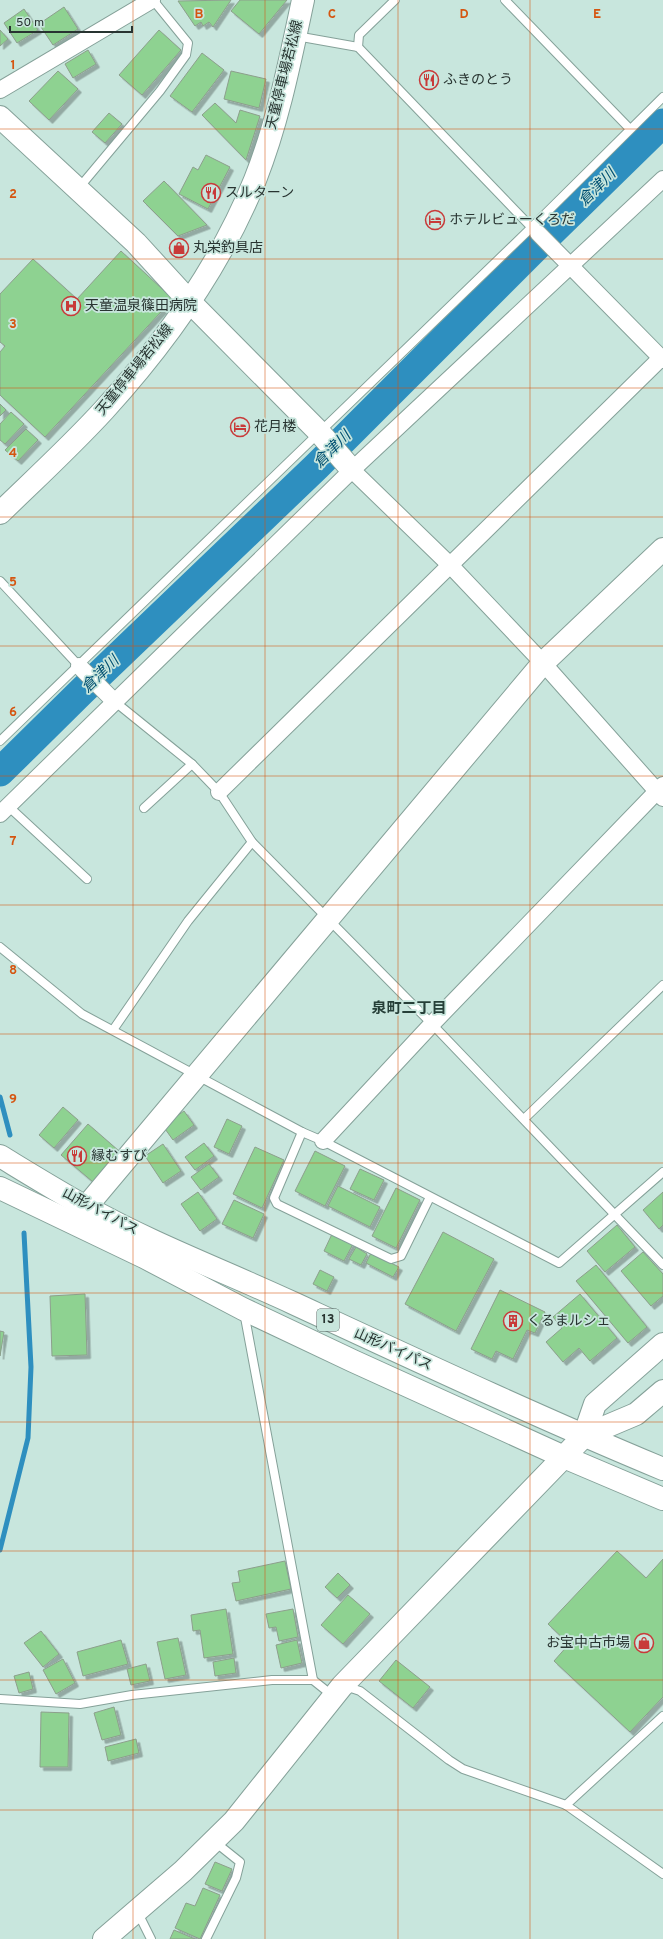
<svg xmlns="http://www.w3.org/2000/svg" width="663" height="1939" viewBox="0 0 663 1939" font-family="Overpass,'Noto Sans JP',sans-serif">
<defs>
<filter id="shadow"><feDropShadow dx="3.5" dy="3.5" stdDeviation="0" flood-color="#0004"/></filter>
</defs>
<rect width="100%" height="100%" fill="#c8e6dd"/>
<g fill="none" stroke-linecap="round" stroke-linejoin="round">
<g stroke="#2e8fbf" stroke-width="5">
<polyline points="0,1097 10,1135"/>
<polyline points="0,1550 28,1438 31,1367 24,1233"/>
</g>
<polyline stroke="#2e8fbf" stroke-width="29" points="0,772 82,691 317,466 533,250 663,123"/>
</g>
<g fill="#8ed291" stroke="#8c9f8c" filter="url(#shadow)">
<polygon points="231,0 213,27 209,22 203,26 201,22 195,26 178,1"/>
<polygon points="240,0 287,0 259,34 231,11"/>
<polygon points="64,7 78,29 53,45 39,24"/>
<polygon points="24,9 38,30 17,43 4,23"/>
<polygon points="0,30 8,39 0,46"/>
<polygon points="159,30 181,50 142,95 119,75"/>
<polygon points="88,50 96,64 73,78 65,64"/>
<polygon points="202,53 224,70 192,112 170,96"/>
<polygon points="58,71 78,89 49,120 29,101"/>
<polygon points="231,71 266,79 259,108 224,99"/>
<polygon points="215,103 236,123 240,110 260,116 246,160 202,115"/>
<polygon points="109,113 122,124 105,143 92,132"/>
<polygon points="206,155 230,167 208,209 179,194 193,167 198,170"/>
<polygon points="164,181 207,225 178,236 143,201"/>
<polygon points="121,251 173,299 45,437 0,395 0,352 5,346 0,342 0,294 33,259 77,299"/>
<polygon points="0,404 6,410 0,416"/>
<polygon points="11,412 24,424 5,444 0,440 0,424"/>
<polygon points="26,429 38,440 18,461 5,450"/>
<polygon points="63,1107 78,1120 54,1148 39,1135"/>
<polygon points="184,1111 194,1125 173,1140 163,1126"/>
<polygon points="227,1119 242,1126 229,1154 214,1147"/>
<polygon points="88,1124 119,1151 93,1182 61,1155"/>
<polygon points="204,1143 214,1156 195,1170 185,1157"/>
<polygon points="163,1144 181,1171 163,1183 145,1156"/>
<polygon points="255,1147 284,1160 262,1208 233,1194"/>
<polygon points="315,1151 345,1166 325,1206 295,1191"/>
<polygon points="209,1164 219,1177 201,1190 191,1177"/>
<polygon points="360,1169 384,1180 374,1200 350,1189"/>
<polygon points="338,1186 380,1207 370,1227 328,1206"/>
<polygon points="396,1188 420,1200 396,1248 372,1236"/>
<polygon points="198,1192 217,1219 200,1231 181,1204"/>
<polygon points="663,1192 663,1225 659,1229 643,1210"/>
<polygon points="234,1200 264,1214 253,1238 222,1224"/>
<polygon points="617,1225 635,1247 605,1272 587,1251"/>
<polygon points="443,1232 494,1259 456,1331 405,1304"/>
<polygon points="332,1234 353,1244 344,1261 324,1251"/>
<polygon points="356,1247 367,1254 361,1265 349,1259"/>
<polygon points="643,1252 663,1274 663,1296 651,1306 621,1271"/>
<polygon points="371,1253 399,1267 393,1277 366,1263"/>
<polygon points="596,1265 647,1327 628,1343 576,1281"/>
<polygon points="320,1270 334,1277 327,1291 313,1284"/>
<polygon points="500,1290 545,1312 535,1333 527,1330 513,1359 496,1351 492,1359 471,1349"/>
<polygon points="85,1294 87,1355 52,1356 50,1296"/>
<polygon points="580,1294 617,1338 590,1361 579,1348 563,1362 546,1342 562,1328 553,1317"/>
<polygon points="0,1331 4,1332 0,1356"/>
<polygon points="617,1551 646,1578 663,1559 663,1697 630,1732 554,1661 569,1644 548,1624"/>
<polygon points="285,1561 291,1589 236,1601 232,1583 240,1582 238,1571"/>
<polygon points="338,1573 350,1585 337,1598 325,1587"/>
<polygon points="348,1595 370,1614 343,1644 321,1625"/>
<polygon points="226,1609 233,1654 204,1658 200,1630 193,1631 191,1615"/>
<polygon points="293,1609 298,1637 279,1641 276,1627 269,1628 266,1614"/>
<polygon points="41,1631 59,1654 43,1667 24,1643"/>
<polygon points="178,1638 186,1675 165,1679 157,1642"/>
<polygon points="121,1640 128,1664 83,1676 77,1652"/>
<polygon points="297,1640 302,1663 281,1668 276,1645"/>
<polygon points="234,1658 236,1673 215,1676 213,1662"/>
<polygon points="63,1659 75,1683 56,1694 43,1670"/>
<polygon points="396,1660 430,1687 413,1708 379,1681"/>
<polygon points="146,1664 150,1681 131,1685 127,1669"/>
<polygon points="29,1672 33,1689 19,1693 14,1676"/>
<polygon points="114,1707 121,1735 102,1740 94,1713"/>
<polygon points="41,1712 69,1713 68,1767 40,1767"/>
<polygon points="136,1739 139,1753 108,1761 105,1747"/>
<polygon points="215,1862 232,1869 222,1891 205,1884"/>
<polygon points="203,1888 220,1895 200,1939 175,1928 186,1903 195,1906"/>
<polygon points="174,1930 195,1939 170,1939"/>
</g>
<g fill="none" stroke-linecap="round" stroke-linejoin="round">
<g stroke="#85a199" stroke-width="10">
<g id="lane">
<polyline points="505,0 630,129"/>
<polyline points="296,36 358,47 535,231"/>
<polyline points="358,47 359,35 395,0"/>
<polyline points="78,189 160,91 186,55 188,43 153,0"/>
<polyline points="0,581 79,666"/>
<polyline points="114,701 192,764 219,792 252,842 432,1024 663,1265"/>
<polyline points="0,741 532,227 663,97"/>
<polyline points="8,806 87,879"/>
<polyline points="144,808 192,764"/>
<polyline points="0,947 82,1014 302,1132 323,1141 559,1263 663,1172"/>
<polyline points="113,1030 188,921 252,842"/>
<polyline points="524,1119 663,985"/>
<polyline points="302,1132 274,1198 277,1204 391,1259 401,1256 430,1197"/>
<polyline points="244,1312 313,1680 333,1696"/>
<polyline points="345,1686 360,1691 449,1760 463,1769 566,1805 663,1874"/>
<polyline points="0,1699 80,1704 132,1695 272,1680 313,1680"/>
<polyline points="566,1805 663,1716"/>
<polyline points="137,1911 151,1939"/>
<polyline points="206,1939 236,1878 240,1862 215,1842"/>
</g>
</g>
<g stroke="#85a199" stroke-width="18">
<g id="street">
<polyline points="0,90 152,0"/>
<polyline points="538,233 663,360"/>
<polyline points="352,470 451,566 543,663 663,798"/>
<polyline points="79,666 114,701"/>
<polyline points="219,792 661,358"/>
<polyline points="0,814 352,470 663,179"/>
<polyline points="323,1141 432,1024 663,785"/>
</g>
</g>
<g stroke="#85a199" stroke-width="24">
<g id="secondary">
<polyline points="0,117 136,243 189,301 319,432 352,470"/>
<path d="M0 513C35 479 71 446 104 410 165 343 221 264 255 180 278 122 290 61 303 0"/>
<polyline points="86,1207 543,663 663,549"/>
<polyline points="584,1436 595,1404 663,1344"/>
<polyline points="104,1939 183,1871 234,1821 342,1686 584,1436 636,1414 663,1391"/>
</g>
</g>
<g stroke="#85a199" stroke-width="24">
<g id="highway">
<path d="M0 1156C28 1173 57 1191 86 1207 152 1244 224 1271 293 1303 416 1360 538 1417 663 1469"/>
<polyline points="0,1188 144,1257 243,1309 353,1361 564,1457 663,1499"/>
</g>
</g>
<use href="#lane" stroke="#fff" stroke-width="8"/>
<use href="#street" stroke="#fff" stroke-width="16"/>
<use href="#secondary" stroke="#fff" stroke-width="22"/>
<use href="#highway" stroke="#fff" stroke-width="22"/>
</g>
<path fill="none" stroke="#d55510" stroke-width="1" stroke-opacity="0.55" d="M133 0V1939M265 0V1939M398 0V1939M530 0V1939M0 129H663M0 259H663M0 388H663M0 517H663M0 646H663M0 776H663M0 905H663M0 1034H663M0 1163H663M0 1293H663M0 1422H663M0 1551H663M0 1680H663M0 1810H663"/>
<defs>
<g id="restaurant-ring" transform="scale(1)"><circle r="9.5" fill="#c8e6dd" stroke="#c83a39" stroke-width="1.5"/><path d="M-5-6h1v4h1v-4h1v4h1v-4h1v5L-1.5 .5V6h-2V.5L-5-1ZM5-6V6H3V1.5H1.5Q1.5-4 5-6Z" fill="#c83a39"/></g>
<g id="hotel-ring" transform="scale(1)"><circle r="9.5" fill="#c8e6dd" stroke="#c83a39" stroke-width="1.5"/><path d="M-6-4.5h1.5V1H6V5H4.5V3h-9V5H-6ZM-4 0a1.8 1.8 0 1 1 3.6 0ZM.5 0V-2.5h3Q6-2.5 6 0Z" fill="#c83a39"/></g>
<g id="shop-ring" transform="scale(1)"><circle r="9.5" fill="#c8e6dd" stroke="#c83a39" stroke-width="1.5"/><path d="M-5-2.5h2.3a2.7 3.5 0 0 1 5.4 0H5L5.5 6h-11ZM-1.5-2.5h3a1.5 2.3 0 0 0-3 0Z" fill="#c83a39"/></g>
<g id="hospital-ring" transform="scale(1)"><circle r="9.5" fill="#c8e6dd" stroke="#c83a39" stroke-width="1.5"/><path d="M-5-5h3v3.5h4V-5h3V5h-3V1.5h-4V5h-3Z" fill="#c83a39"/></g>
<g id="building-ring" transform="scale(1)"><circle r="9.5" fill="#c8e6dd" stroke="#c83a39" stroke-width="1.5"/><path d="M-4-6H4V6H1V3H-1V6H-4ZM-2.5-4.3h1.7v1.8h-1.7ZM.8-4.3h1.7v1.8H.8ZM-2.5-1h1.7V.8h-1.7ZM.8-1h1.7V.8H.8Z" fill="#c83a39"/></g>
</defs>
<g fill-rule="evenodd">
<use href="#restaurant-ring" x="429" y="80"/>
<use href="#restaurant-ring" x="211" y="193"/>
<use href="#hotel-ring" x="435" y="220"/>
<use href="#shop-ring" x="179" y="248"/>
<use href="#hospital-ring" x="71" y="306"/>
<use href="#hotel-ring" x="240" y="427"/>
<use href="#restaurant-ring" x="77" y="1156"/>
<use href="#building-ring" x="513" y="1321"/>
<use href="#shop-ring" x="644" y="1643"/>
</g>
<g text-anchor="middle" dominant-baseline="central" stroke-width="3.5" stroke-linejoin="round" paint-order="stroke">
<rect fill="#c8e6dd" stroke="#586965" stroke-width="1" x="317" y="1309" width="22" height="22" rx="3"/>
<g font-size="13" font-weight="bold" fill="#283431">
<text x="328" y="1320">13</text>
</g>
<g font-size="14" fill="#283431" stroke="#c8e6dd">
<text transform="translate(285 75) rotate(-76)">天童停車場若松線</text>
<text transform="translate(135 370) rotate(-51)">天童停車場若松線</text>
<text transform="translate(100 1212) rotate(28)">山形バイパス</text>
<text transform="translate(393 1350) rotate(24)">山形バイパス</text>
</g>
<g font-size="14" fill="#283431" stroke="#c8e6dd" text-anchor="start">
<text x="443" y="80">ふきのとう</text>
<text x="225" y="193">スルターン</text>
<text x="449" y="220">ホテルビューくろだ</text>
<text x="193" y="248">丸栄釣具店</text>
<text x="85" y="306">天童温泉篠田病院</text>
<text x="254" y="427">花月楼</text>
<text x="91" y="1156">縁むすび</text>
<text x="527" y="1321">くるまルシェ</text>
<text x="630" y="1643" text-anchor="end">お宝中古市場</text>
</g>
<g font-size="15" font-style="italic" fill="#015072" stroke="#c8e6dd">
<text transform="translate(598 188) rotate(-45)">倉津川</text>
<text transform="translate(333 450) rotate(-45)">倉津川</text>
<text transform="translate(101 675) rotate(-44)">倉津川</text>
</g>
<g font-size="15" font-weight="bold" fill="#263f38" stroke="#c8e6dd">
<text x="409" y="1009">泉町二丁目</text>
</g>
</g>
<g font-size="13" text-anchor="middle" font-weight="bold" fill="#d55510" stroke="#c8e6dd" stroke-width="3.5" stroke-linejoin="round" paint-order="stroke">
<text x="199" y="18">B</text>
<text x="332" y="18">C</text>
<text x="464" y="18">D</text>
<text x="597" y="18">E</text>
<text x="13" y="69">1</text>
<text x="13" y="198">2</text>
<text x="13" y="328">3</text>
<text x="13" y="457">4</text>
<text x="13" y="586">5</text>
<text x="13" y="716">6</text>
<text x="13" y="845">7</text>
<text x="13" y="974">8</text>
<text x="13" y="1103">9</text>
</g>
<path d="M10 26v6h122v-6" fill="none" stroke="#283431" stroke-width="2"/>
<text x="16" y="26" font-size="12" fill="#283431" stroke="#c8e6dd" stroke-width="3" paint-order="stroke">50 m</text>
</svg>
